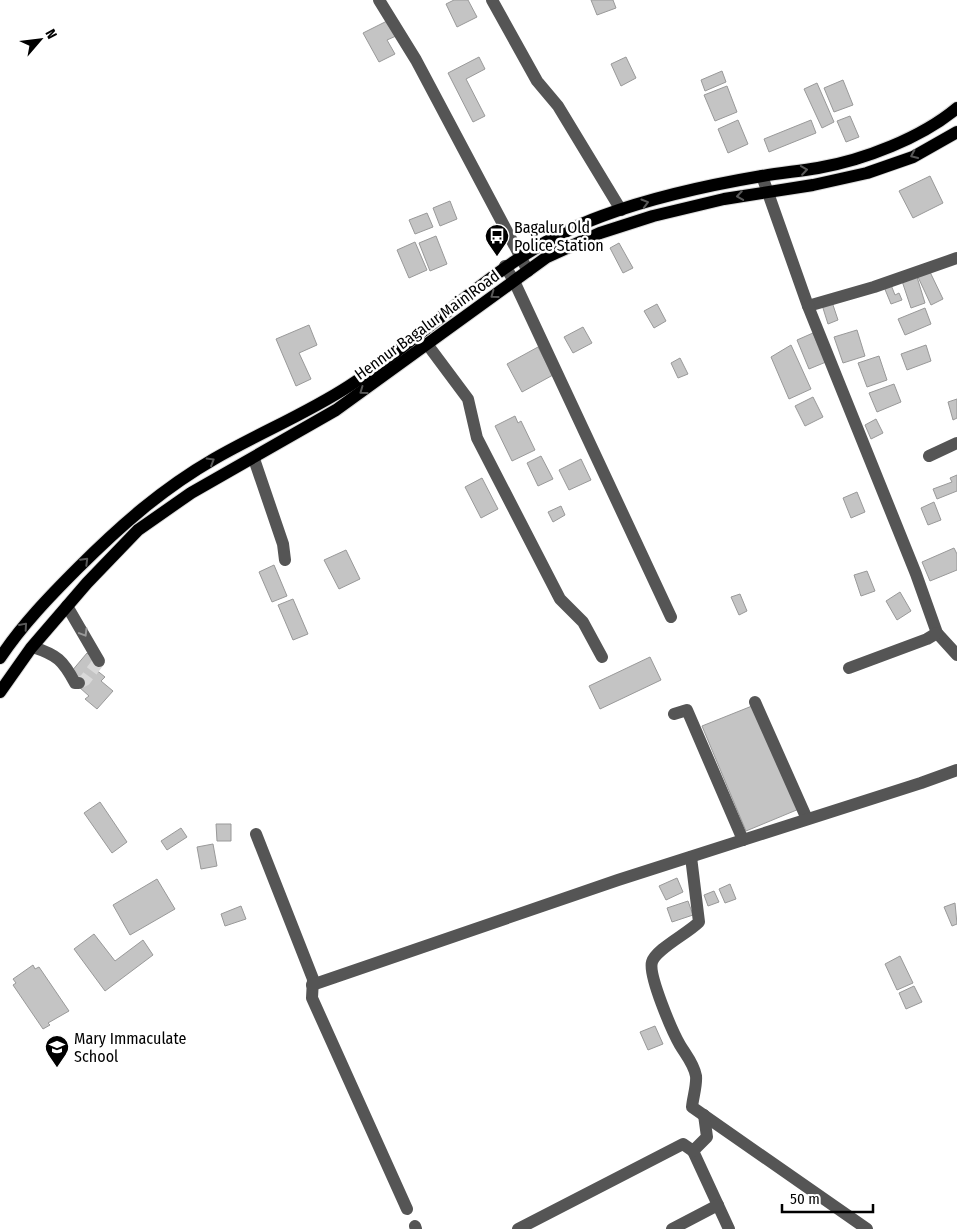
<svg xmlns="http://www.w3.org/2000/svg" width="957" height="1229" viewBox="0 0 957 1229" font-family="'Fira Sans Condensed',sans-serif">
<rect width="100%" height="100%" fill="#fff"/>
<g fill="#c4c4c4" stroke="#999">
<polygon points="454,0 468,0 477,17 457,27 446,4"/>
<polygon points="591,0 613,0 616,8 597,15"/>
<polygon points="387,21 396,36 387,40 395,54 379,62 363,33"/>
<polygon points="479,57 485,69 466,79 485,116 473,122 448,73"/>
<polygon points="626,57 636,78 621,86 611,64"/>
<polygon points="722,71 726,82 705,91 701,80"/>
<polygon points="843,80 853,105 834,112 824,88"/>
<polygon points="817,83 834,122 822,128 804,89"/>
<polygon points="727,86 737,112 715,121 704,95"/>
<polygon points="850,116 859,137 846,142 837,121"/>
<polygon points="738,120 748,144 728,153 718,129"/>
<polygon points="811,120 816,133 769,152 764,139"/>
<polygon points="930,176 943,203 913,218 899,191"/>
<polygon points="450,201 457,219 440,226 433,208"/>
<polygon points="427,213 433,227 415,234 409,220"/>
<polygon points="436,236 447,264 430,271 419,243"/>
<polygon points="415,242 427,270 409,278 397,250"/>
<polygon points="619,243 633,268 623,273 610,248"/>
<polygon points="930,272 943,299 931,305 918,277"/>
<polygon points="917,277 925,303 911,308 902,281"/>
<polygon points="891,285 895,295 899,293 902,300 891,304 884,287"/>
<polygon points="832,302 838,320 828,324 822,305"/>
<polygon points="657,304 666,321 654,328 644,311"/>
<polygon points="925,308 931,324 905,335 898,319"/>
<polygon points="309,325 317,345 299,353 311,379 296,386 276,339"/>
<polygon points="583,327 592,343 573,353 564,337"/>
<polygon points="857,330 865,356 843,363 834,337"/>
<polygon points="813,333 826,362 809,369 797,340"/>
<polygon points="791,345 811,389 789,399 771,357"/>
<polygon points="926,345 931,361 907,370 901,354"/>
<polygon points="538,347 553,375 522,392 507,364"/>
<polygon points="879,356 887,380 867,387 858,363"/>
<polygon points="680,358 688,374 678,378 671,363"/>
<polygon points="894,384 901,402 877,412 869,393"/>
<polygon points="813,397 823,417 805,426 795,406"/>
<polygon points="957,399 957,418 953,420 948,402"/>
<polygon points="515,416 518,423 521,421 535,450 512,461 495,426"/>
<polygon points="876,419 883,433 871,439 865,425"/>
<polygon points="541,456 553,479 538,486 527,463"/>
<polygon points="581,459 591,480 569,490 559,470"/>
<polygon points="957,475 957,491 937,499 933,489 952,482 950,478"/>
<polygon points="482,478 498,509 481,518 465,487"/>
<polygon points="857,492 865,512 851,518 843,498"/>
<polygon points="934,502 941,520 928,525 921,508"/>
<polygon points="561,506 565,515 553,522 548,512"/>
<polygon points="954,548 957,554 957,570 930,581 922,562"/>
<polygon points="346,550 360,579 339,589 324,560"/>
<polygon points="274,565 287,596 272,602 259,572"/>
<polygon points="867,571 875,591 861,596 854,575"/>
<polygon points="900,592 911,611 897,620 886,601"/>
<polygon points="740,594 747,611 739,615 731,597"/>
<polygon points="293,599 308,634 293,640 278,605"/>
<polygon points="87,653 99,664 95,669 105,677 101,681 113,691 97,709 85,699 89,696 79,687 71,672"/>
<polygon points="650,657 661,680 600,709 589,686"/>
<polygon points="752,706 799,809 746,831 702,726"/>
<polygon points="100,802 127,842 112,853 84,813"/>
<polygon points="216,824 231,824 231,841 217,841"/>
<polygon points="181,828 187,837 167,850 161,841"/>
<polygon points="213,844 217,866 201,869 197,847"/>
<polygon points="677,878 683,892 666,900 659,886"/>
<polygon points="157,879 175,909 130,935 113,905"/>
<polygon points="730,884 736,899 725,903 719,889"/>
<polygon points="714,891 719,902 708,906 704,895"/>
<polygon points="688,901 693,915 672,922 667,908"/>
<polygon points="955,903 957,924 952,926 944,907"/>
<polygon points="241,906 246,919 225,926 221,914"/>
<polygon points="94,934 115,961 143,940 153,955 105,991 74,949"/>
<polygon points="900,956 913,983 897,990 885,964"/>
<polygon points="33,965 35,969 39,967 69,1011 48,1023 50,1025 43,1029 13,985 16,983 13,979"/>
<polygon points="914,986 922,1002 906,1009 899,993"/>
<polygon points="655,1026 663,1044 648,1050 640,1032"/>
</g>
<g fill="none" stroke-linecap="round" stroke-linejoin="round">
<polyline stroke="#d9d9d9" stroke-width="12" stroke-dasharray="12 6" stroke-linecap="butt" points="79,683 85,680 99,661"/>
<g stroke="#dbdbdb" stroke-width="14">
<g id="major">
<path d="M0 658C22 625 49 597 78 568 120 526 162 489 214 459 259 433 306 414 349 386 435 330 504 251 602 216 653 197 709 185 762 176 780 173 799 171 818 168 864 160 921 138 957 108"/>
<polyline points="0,692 31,648 87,583 138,530 191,493 336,410 547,257 600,233 653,216 724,199 813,185 867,173 913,157 957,132"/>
</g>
</g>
<g stroke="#555" stroke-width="12">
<polyline points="379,0 416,60 528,271"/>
<polyline points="492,0 537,81 558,106 621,210"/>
<polyline points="762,176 808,306 874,287 957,258"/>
<polyline points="505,266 514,281 671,617"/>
<polyline points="808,306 916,574 937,633 957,655"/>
<polyline points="427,344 468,399 477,438 560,599 583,622 602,657"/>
<polyline points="929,456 957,443"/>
<polyline points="254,459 283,544 285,560"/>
<polyline points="67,606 99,661"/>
<path d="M33 647C57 655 63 660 75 683H79"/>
<polyline points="849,668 927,639 937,633"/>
<polyline points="755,702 807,819"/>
<polyline points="674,714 687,710 743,840"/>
<polyline points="256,834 313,979 312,998 407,1209"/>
<path d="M691 857 699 922C687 934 656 949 652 962 648 975 672 1031 680 1045 686 1055 694 1064 696 1076 697 1085 693 1097 692 1107L867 1229"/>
<polyline points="312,985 618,880 921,783 957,770"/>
<polyline points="693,1151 729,1229"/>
<polyline points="415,1226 416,1229"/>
<polyline points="518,1229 683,1144 693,1151 707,1137 704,1115"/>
<polyline points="672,1229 718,1205"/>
</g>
<use href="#major" stroke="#000" stroke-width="12"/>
</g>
<defs><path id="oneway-chevron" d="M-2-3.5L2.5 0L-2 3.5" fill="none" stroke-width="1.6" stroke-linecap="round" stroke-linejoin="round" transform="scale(1.25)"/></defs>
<g stroke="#595959">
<use href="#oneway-chevron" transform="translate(914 155) rotate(155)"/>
<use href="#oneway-chevron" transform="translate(804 170) rotate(-8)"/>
<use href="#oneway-chevron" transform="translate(740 196) rotate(171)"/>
<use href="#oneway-chevron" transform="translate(645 203) rotate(-16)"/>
<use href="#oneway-chevron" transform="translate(494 295) rotate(144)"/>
<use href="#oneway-chevron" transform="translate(363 391) rotate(144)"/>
<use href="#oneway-chevron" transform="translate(211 461) rotate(-31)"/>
<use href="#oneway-chevron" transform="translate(85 561) rotate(-45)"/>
<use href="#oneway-chevron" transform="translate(24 626) rotate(-49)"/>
</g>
<use stroke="#999" href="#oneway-chevron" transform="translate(84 633) rotate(59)"/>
<defs>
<g id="bus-pin" transform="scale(1.25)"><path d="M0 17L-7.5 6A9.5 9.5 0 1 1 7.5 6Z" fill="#000" stroke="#fff"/><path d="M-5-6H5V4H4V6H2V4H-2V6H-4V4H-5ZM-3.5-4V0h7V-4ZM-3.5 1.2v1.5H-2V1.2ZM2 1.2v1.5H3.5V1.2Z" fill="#fff"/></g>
<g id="school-pin" transform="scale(1.25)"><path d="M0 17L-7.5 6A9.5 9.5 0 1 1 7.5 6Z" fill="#000" stroke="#fff"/><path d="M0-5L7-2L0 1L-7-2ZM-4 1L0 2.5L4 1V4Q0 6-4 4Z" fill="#fff"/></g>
</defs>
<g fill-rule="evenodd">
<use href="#bus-pin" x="497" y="236"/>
<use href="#school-pin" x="57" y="1047"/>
</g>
<g text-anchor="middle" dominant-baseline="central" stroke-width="5" stroke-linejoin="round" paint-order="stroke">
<g font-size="16" fill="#000" stroke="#fff" text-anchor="start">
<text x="514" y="227">Bagalur Old<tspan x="514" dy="18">Police Station</tspan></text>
<text x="74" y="1038">Mary Immaculate<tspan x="74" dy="18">School</tspan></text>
</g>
<g font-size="16" fill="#000" stroke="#fff">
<text transform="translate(427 325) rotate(-36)">Hennur Bagalur Main Road</text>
</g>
</g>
<g transform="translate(40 40) rotate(62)" stroke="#ffffff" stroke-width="4" paint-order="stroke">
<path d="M0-4L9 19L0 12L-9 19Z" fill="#000000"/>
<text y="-8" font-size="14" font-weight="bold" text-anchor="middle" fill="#000000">N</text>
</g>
<path d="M782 1204v8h91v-8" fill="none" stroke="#000000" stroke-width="2.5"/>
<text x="790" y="1204" font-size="15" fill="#000000" stroke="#ffffff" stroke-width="4" paint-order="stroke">50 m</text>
</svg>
